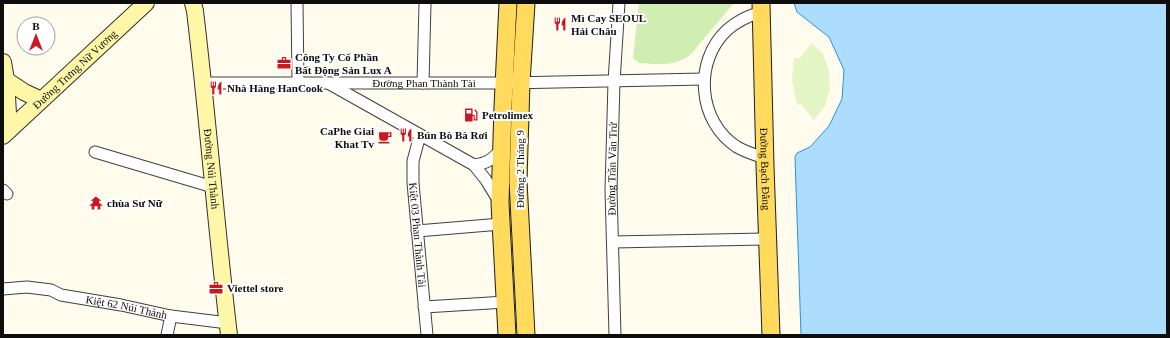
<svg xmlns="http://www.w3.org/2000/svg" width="1170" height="338" viewBox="0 0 1170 338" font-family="Georgia,serif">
<rect width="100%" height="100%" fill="#fffced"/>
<path fill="#d0edb2" d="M639 3H734L690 55C674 67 658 64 639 63L633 58Z"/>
<polygon fill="#e3f4c5" points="812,43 823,54 829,71 830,89 825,106 814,120 801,104 797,105 792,81 794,58 800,58"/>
<polygon fill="#acddfc" stroke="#2c92da" points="794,3 1167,3 1167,335 801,335 795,157 797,153 810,147 829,126 842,99 844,70 829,37 797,12"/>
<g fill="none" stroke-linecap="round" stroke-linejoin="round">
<g stroke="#404040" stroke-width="13">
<g id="street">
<polyline points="297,3 298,83"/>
<path d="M761 12C748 16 737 21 727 30 693 62 698 122 737 147 746 152 755 155 765 158"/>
<path id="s1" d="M204 83H504L704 79"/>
<polyline points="328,83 474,165 486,180 500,203"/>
<polyline points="423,83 425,3"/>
<path id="s2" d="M420 135 413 161V183L427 335"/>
<polyline points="95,152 213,187"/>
<path d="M474 165C488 163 491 160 501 150"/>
<polyline points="3,190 7,194"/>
<polyline points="417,231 501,224"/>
<polyline points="613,242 768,239"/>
<path id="s3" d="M3 289 27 287 51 290 61 295 121 305 171 316 228 323"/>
<polyline points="424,307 506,302"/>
<polyline points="167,335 171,316"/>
<path id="s4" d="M615 335 611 190 614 82 619 3"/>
</g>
</g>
<g stroke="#2f2f2f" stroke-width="18">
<g id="secondary">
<path id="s5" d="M193 3 195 11C208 119 216 227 229 335"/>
<polyline points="3,62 6,80 9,130"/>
<polyline points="6,80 24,92 41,100"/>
<path id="s6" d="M3 136 146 3"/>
</g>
</g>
<g stroke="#1e1e1e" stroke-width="19">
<g id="primary">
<polyline points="526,3 521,83 518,181 526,335"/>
<path id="s7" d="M761 3 765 166 771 335"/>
<polyline points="507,335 500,203 503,107 508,3"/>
</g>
</g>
<use href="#street" stroke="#fff" stroke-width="11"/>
<use href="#secondary" stroke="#fff7a8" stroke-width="16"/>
<use href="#primary" stroke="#ffda5d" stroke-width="17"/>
</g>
<defs>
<g id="restaurant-bare" transform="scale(1.08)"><path d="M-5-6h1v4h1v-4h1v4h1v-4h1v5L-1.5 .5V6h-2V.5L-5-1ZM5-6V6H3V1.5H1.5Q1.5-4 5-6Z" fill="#ca181e" stroke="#fff" stroke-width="2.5" paint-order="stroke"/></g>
<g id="office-bare" transform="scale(1.08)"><path d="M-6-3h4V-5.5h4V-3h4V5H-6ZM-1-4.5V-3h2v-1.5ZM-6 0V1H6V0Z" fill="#ca181e" stroke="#fff" stroke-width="2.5" paint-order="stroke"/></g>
<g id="fuel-bare" transform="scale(1.08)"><path d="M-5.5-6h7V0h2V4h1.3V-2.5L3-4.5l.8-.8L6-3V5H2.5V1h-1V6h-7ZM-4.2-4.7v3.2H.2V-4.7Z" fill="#ca181e" stroke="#fff" stroke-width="2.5" paint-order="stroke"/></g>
<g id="cafe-bare" transform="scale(1.08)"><path d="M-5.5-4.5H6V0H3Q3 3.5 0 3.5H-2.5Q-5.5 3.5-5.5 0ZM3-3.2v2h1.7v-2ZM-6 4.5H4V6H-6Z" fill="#ca181e" stroke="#fff" stroke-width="2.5" paint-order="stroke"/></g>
<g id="temple-bare" transform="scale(1.08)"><path d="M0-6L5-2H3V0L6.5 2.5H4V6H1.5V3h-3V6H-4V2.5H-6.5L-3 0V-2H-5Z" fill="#ca181e" stroke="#fff" stroke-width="2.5" paint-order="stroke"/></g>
</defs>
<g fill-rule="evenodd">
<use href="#restaurant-bare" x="560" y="24"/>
<use href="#office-bare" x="284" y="63"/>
<use href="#restaurant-bare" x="216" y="88"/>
<use href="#fuel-bare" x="471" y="115"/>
<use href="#restaurant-bare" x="406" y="135"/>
<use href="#cafe-bare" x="385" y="137"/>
<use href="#temple-bare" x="96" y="203"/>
<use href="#office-bare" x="216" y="288"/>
</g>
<g text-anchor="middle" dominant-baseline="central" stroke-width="4" stroke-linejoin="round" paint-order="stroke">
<g font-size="11" font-weight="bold" fill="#0d0d0d" stroke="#fff" text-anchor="start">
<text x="571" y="18">Mì Cay SEOUL<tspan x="571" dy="13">Hải Châu</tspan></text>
<text x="295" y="57">Công Ty Cổ Phần<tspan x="295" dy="13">Bất Động Sản Lux A</tspan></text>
<text x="227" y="88">Nhà Hàng HanCook</text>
<text x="482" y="115">Petrolimex</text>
<text x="374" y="131" text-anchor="end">CaPhe Giai<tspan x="374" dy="13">Khat Tv</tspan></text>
<text x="417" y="135">Bún Bò Bà Rơi</text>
<text x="107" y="203">chùa Sư Nữ</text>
<text x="227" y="288">Viettel store</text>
</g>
<g font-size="11" fill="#0d0d0d" stroke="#fff">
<text stroke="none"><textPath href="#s6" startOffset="98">Đường Trưng Nữ Vương</textPath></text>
<text stroke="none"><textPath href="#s1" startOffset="220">Đường Phan Thành Tài</textPath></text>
<text stroke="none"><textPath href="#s5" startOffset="167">Đường Núi Thành</textPath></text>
<text transform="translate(520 169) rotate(-90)">Đường 2 Tháng 9</text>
<text stroke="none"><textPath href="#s4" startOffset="166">Đường Trần Văn Trứ</textPath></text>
<text stroke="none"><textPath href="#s7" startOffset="166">Đường Bạch Đằng</textPath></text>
<text stroke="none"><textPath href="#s2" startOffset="101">Kiệt 03 Phan Thành Tài</textPath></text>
<text stroke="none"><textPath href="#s3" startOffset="126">Kiệt 62 Núi Thành</textPath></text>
</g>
</g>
<rect width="1170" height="338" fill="none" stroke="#0d0d0d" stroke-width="8"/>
<g transform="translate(36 36)"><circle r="19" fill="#ffffff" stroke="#9e9e9e"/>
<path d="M0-3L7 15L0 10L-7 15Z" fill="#ca181e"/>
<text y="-6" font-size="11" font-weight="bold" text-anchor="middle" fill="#0d0d0d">B</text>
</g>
</svg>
